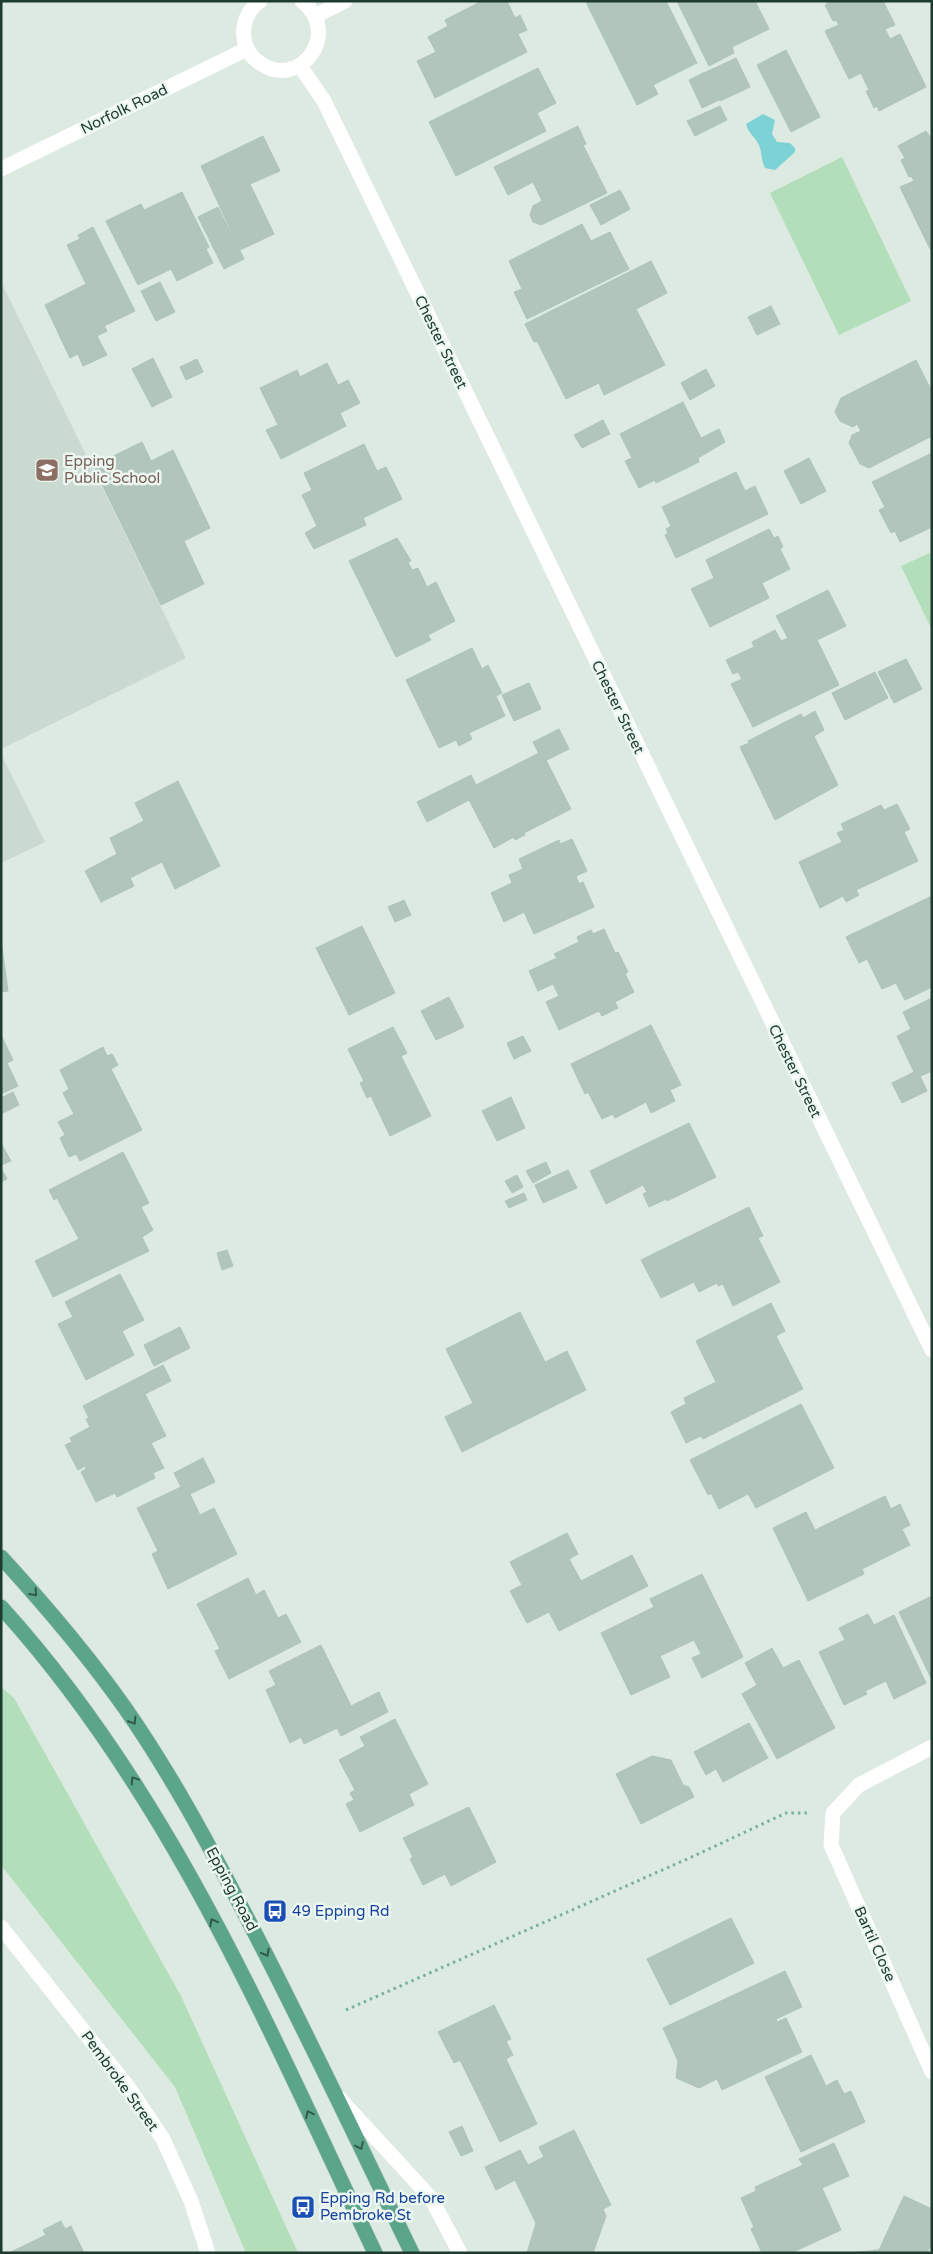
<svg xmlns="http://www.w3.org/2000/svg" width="933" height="2254" viewBox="0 0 933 2254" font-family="'Varela Round',sans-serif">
<rect width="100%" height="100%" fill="#dceae2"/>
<g fill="#cadad1">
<polygon points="1,282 186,658 1,749"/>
<polygon points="1,754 45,842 1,863"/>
</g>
<g fill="#b2deb9">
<polygon points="842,157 911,301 839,335 770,193"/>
<polygon points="932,552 932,630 901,566"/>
<polygon points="1,1687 14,1698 181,1996 298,2253 246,2253 175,2087 1,1865"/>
</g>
<path fill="#7dd2d6" d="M763 114 775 120 772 134 777 142 790 143 795 148V152L775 170 765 168C761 160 762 152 759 145 755 137 748 133 746 124Z"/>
<g fill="#b1c5bb" stroke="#aec4b9">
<polygon points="482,1 507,1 515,18 520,15 527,30 518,34 527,52 435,98 417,61 436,52 428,37 448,26 445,20"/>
<polygon points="666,1 697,63 653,85 658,94 637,105 586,2"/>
<polygon points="677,1 755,1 769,29 732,47 734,53 709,66"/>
<polygon points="827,1 883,1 895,25 885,29 890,39 900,34 926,87 879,111 877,106 874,108 866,91 869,90 861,73 849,79 825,31 839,25 836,20 833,21 825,5 828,3"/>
<polygon points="786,50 820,117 791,132 757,65"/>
<polygon points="736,58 750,87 720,101 706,72"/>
<polygon points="538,68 556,103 537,113 546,131 456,176 429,122"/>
<polygon points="705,72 719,100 702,108 689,80"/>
<polygon points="720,106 727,120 695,136 687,121"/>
<polygon points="578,126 586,144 583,145 607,193 541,225 533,222 530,215 533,206 542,201 533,182 508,195 494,167"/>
<polygon points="926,131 932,139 932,248 930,249 900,187 914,181 911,176 909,177 901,160 905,158 898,146"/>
<polygon points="263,136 280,171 250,184 274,234 240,250 201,166"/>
<polygon points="620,190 630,209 601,225 590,205"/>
<polygon points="182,192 209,247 206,249 213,263 177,281 171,269 138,285 106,221 141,204 144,210"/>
<polygon points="218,207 244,259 224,269 198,217"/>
<polygon points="582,224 591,241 610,232 629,269 527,319 514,292 522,289 509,261"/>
<polygon points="93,227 135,311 104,326 107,331 97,336 107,355 83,366 78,354 70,358 45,305 86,284 67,245 80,239 78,235"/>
<polygon points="651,261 667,293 636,309 665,365 604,395 599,383 566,399 537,341 534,342 525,324"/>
<polygon points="160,282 175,312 156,321 141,291"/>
<polygon points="771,306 780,324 757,335 748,317"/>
<polygon points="153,358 172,397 152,407 132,369"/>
<polygon points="197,359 203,372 186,380 180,367"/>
<polygon points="916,360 932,392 932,436 869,468 860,464 849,443 852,435 861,431 857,424 853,427 840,421 835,412 841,398"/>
<polygon points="327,363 338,385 348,380 360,403 340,413 346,426 281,459 266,430 278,425 260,388 297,370 300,377"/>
<polygon points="706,369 715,386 690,400 681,383"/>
<polygon points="683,402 701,438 719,429 725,442 698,458 699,462 656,483 655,480 639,488 625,461 632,458 620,434"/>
<polygon points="603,420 610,434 582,448 574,435"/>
<polygon points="142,442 151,461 173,450 210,528 184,541 204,584 161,605 93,466"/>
<polygon points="364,444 377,471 386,467 402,499 363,518 366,525 314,549 305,533 317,526 302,495 312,490 304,473"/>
<polygon points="932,453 932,527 900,542 895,531 891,533 879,510 885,507 872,482"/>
<polygon points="809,458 826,491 801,504 784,471"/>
<polygon points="736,472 745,491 755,486 768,514 676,558 665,535 668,533 666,529 671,526 662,507"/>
<polygon points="769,529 774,538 778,536 783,547 780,549 790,569 762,583 769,598 710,627 691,589 714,578 706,560"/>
<polygon points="397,538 411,561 408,562 412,570 418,568 427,587 436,582 455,621 428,635 431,640 396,657 349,561"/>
<polygon points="828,590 846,626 817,640 839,685 753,727 731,684 742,679 738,672 733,674 726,660 754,647 752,642 775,630 781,641 788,638 776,616"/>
<polygon points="472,648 482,669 488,665 502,693 496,696 505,716 469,733 472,739 459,746 456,740 439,748 406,680"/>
<polygon points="906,659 922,689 894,703 878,672"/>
<polygon points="875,672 888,698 845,720 832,693"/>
<polygon points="529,683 541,709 514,721 502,695"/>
<polygon points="815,711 824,730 814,736 838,785 775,820 740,747 749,743 748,741 801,714 803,718"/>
<polygon points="559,729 569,749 543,762 533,742"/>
<polygon points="539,753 543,762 546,760 571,809 524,833 525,835 515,840 514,837 494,848 469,800 427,822 417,802 471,775 476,785"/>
<polygon points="178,781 220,866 175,889 162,862 130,878 134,886 101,902 85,871 117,854 110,838 144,821 135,803"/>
<polygon points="897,804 910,829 904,832 918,861 856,890 859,895 846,902 843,896 820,908 799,862 842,842 837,833 844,830 841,824 881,805 884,810"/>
<polygon points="572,839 587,871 576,876 579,884 583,882 594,907 534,934 524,912 504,922 491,893 512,883 509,875 523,869 519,859 559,840 560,844"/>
<polygon points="932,896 932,987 905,1000 896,983 882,989 867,959 859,963 846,937"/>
<polygon points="404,900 411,915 395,922 388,907"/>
<polygon points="362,926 395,993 349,1015 316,948"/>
<polygon points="604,929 615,953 618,952 628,972 625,974 634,992 615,1002 618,1008 602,1016 599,1011 559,1030 546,1002 559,996 553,984 538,991 529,971 557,958 554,954 579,942 577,937 591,930 593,934"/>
<polygon points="1,940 8,991 1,992"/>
<polygon points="449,997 464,1027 436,1040 421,1011"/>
<polygon points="932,998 932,1071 920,1076 927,1091 902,1103 892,1083 914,1072 897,1036 911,1029 903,1012"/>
<polygon points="651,1025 681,1085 670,1090 675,1101 651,1113 646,1102 615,1118 613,1114 602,1119 588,1092 585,1094 571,1064"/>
<polygon points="393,1027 407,1053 401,1056 431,1116 390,1136 371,1096 367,1098 360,1083 364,1081 348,1049"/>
<polygon points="1,1035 13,1060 7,1063 18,1086 1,1094"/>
<polygon points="523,1036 531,1051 514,1059 507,1043"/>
<polygon points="103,1047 107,1056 112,1054 118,1065 111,1069 142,1130 80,1161 76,1154 69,1157 60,1138 65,1135 58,1122 74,1114 63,1093 69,1089 60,1070"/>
<polygon points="13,1092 19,1105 1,1114 1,1098"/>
<polygon points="511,1097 525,1128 497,1141 482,1111"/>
<polygon points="689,1123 716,1177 667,1201 666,1199 649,1207 643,1194 647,1192 643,1185 606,1204 590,1171"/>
<polygon points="1,1143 11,1161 1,1165"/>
<polygon points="123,1152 149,1203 141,1207 153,1230 142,1237 149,1251 53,1297 35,1261 79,1239 57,1198 54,1200 49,1190"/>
<polygon points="546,1162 551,1173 533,1183 526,1171"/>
<polygon points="1,1168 7,1179 1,1182"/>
<polygon points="568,1170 577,1188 543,1203 535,1185"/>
<polygon points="517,1175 523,1187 512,1193 505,1181"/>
<polygon points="524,1193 527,1200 509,1208 505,1201"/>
<polygon points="749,1207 763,1236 758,1238 780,1282 733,1306 723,1284 718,1286 717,1283 699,1292 694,1282 661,1298 641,1260"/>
<polygon points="227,1250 233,1266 222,1270 217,1253"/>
<polygon points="120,1274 144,1320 122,1331 134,1355 86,1380 58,1324 73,1317 65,1302"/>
<polygon points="771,1303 785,1331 776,1336 803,1389 703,1439 701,1436 686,1443 671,1412 686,1404 684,1398 716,1382 696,1341"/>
<polygon points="520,1312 545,1362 567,1351 586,1390 462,1452 445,1417 473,1403 446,1349"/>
<polygon points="180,1327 190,1348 154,1366 144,1345"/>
<polygon points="163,1365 171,1381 145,1394 166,1436 151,1443 164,1468 153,1473 155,1478 117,1497 115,1493 96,1502 81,1472 86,1469 85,1466 78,1470 65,1445 72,1442 70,1438 90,1427 86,1419 89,1418 83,1406"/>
<polygon points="801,1404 834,1468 756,1508 748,1494 719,1509 711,1493 708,1495 690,1460"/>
<polygon points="203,1458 215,1482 190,1494 200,1515 214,1508 237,1554 168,1589 152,1554 158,1551 137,1508 181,1487 174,1473"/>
<polygon points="885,1496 891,1509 900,1504 910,1525 902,1529 910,1545 862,1569 864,1574 808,1601 773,1528 806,1512 815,1530"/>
<polygon points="567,1533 578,1554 569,1559 581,1581 632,1555 648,1586 559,1631 549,1612 527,1623 510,1591 522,1585 510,1562"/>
<polygon points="702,1574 743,1657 702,1678 692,1658 701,1654 694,1640 660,1656 670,1677 631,1695 601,1633 654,1607 650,1599"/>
<polygon points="248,1578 256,1595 264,1590 278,1618 286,1614 301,1642 229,1679 215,1651 220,1649 197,1604"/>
<polygon points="932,1596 932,1680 899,1612"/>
<polygon points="868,1614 874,1625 894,1615 926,1683 894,1699 886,1681 865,1691 867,1694 844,1705 819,1652 845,1640 839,1628"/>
<polygon points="321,1645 351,1706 379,1692 388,1712 341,1736 337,1728 304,1744 301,1737 290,1743 266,1690 276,1685 269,1671"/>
<polygon points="772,1648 783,1668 799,1660 835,1728 777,1759 742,1694 757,1685 745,1663"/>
<polygon points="395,1719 428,1784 409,1794 414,1805 360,1832 346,1804 354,1800 350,1793 355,1790 339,1760 365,1746 360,1737"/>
<polygon points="749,1723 768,1758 723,1782 716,1769 706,1775 694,1752"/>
<polygon points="652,1756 671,1760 683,1785 689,1787 694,1797 641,1824 616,1774"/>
<polygon points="469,1807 496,1862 451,1886 445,1874 423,1885 410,1859 413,1857 403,1838"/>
<polygon points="731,1918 754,1963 670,2005 647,1959"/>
<polygon points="785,1971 802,2007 776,2019 777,2022 786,2018 802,2052 722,2090 717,2079 699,2088 676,2078 678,2061 663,2028"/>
<polygon points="494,2005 511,2039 506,2041 513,2055 506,2059 537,2124 500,2142 460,2060 454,2063 438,2032"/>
<polygon points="811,2055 826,2086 837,2080 844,2094 851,2091 865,2122 801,2152 765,2077"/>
<polygon points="462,2126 473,2151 461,2156 449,2132"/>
<polygon points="574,2130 611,2205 603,2209 606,2216 593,2253 527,2253 536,2223 515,2180 496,2190 485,2167 520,2150 528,2165 544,2157 539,2147"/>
<polygon points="834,2143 849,2176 822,2188 841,2230 791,2253 762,2253 751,2229 754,2227 741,2198 756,2191 755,2187 803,2165 799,2159"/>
<polygon points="904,2196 932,2209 932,2248 930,2247 927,2253 849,2253 879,2250"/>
<polygon points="61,2221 65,2229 71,2226 84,2253 9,2253 46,2235 43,2230"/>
</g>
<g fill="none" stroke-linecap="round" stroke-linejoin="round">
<g stroke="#c0c8c5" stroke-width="16">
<g id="primary">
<path d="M1 1557C45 1605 87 1654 125 1708 171 1774 209 1845 246 1916 304 2027 357 2140 412 2253"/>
<path d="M1 1607C170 1793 269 2029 375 2253"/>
</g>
</g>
<polyline stroke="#79b19a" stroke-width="3" stroke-dasharray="2.5 4" stroke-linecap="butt" points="346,2010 694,1856 786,1813 807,1813"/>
<polyline stroke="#fff" stroke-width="15" points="339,2098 431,2198 460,2253"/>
<g stroke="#fff" stroke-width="15">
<polyline points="300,66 324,101 932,1350"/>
<polyline points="932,1747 859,1785 833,1813 831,1845 932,2072"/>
<polyline points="1,1927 128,2087 163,2139 191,2201 208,2253"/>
</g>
<g stroke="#fff" stroke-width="15">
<path d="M260 1C248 10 242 23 244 38 245 48 251 57 260 63 299 91 343 33 302 1"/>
<polyline points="315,16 345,1"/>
<polyline points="1,169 247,49"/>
</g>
<use href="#primary" stroke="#5ba58a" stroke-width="15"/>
</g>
<defs><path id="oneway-chevron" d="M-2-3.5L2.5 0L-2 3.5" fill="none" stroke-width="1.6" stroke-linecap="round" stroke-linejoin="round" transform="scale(1.25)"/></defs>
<g stroke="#305b4a">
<use href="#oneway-chevron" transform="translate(34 1593) rotate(48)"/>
<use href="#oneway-chevron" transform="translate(133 1721) rotate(58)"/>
<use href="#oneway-chevron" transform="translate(134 1780) rotate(-124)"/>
<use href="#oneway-chevron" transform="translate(213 1922) rotate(-118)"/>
<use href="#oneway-chevron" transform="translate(266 1953) rotate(62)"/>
<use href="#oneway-chevron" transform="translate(309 2114) rotate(-115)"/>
<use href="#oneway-chevron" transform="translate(360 2146) rotate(64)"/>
</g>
<defs>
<g id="school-square" transform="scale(1.25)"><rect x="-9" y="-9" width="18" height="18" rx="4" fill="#8d6e63" stroke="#ecf7f1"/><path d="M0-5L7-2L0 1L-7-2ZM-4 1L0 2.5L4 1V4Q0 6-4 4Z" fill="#fff"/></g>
<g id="bus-square" transform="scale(1.25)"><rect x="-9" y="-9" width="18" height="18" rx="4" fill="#1a4fb4" stroke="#ecf7f1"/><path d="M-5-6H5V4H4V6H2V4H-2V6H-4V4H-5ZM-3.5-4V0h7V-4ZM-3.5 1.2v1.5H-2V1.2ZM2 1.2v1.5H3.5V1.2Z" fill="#fff"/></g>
</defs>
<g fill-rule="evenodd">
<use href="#school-square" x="47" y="470"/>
<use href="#bus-square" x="275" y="1911"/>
<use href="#bus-square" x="303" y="2207"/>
</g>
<g text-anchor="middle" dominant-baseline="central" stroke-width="5" stroke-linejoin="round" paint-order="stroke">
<g font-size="15" fill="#1d3b2f" stroke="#ecf7f1">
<text transform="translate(124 109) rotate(-26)">Norfolk Road</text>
<text transform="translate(441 342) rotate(64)">Chester Street</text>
<text transform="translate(618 707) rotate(64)">Chester Street</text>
<text transform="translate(795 1071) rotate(64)">Chester Street</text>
<text transform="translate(232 1889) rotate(62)">Epping Road</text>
<text transform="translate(875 1944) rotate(66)">Bartil Close</text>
<text transform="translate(120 2081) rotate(54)">Pembroke Street</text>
</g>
<g font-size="15" fill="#785e54" stroke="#ecf7f1" text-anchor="start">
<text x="64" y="461">Epping<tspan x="64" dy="17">Public School</tspan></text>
</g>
<g font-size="15" fill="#164399" stroke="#ecf7f1" text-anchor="start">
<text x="292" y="1911">49 Epping Rd</text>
<text x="320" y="2198">Epping Rd before<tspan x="320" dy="17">Pembroke St</tspan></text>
</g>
</g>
<rect width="933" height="2254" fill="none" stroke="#1d3b2f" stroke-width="5"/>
</svg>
